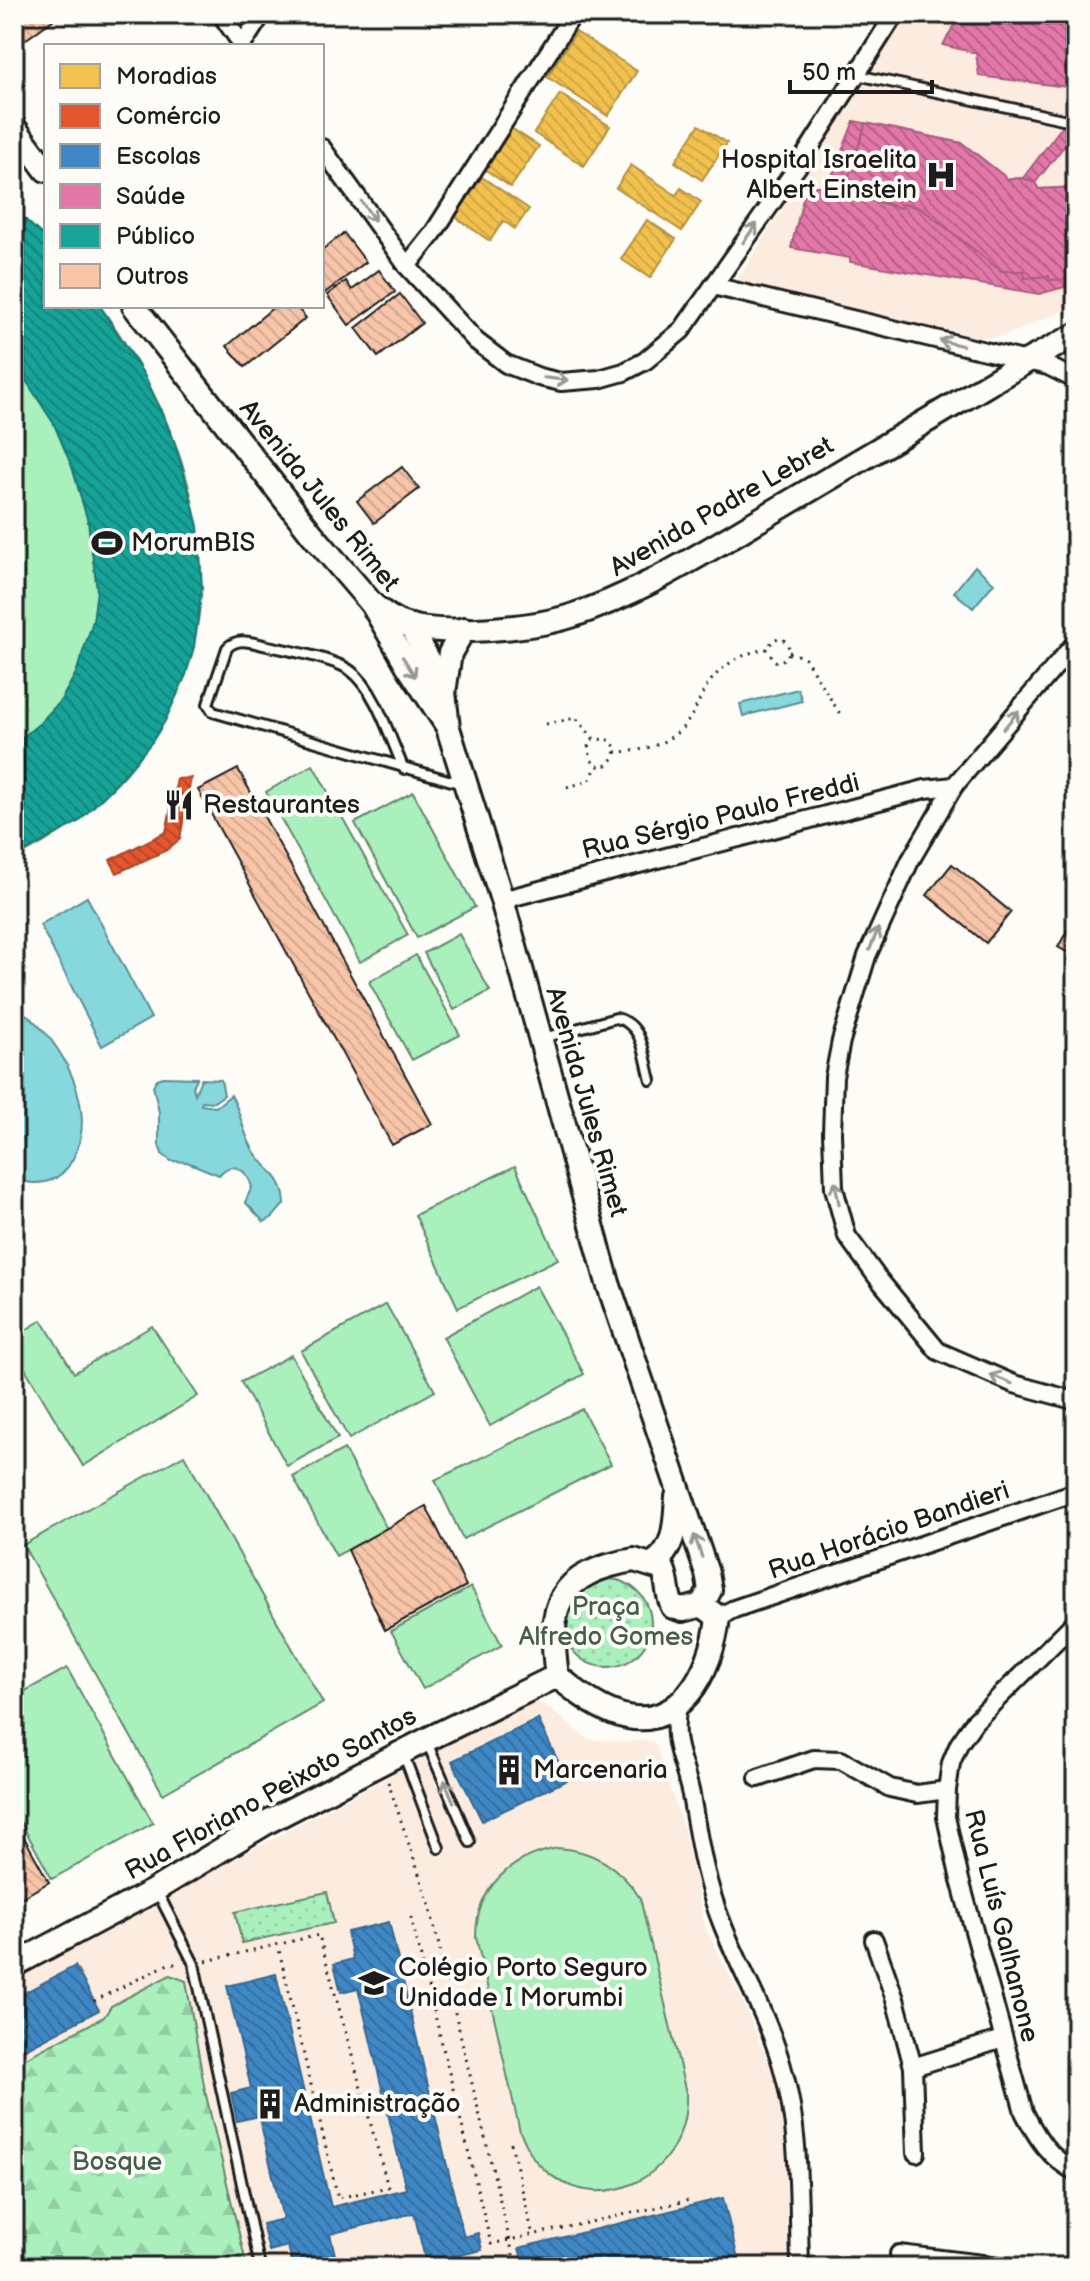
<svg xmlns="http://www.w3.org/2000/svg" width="1090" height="2281" viewBox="0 0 1090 2281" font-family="'Balsamiq Sans',sans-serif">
<defs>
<pattern id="forest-firs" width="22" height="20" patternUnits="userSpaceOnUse" patternTransform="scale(2)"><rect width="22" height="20" fill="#a9f0bd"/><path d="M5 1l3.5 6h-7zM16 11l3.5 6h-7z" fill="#91cda2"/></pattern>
<pattern id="park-dots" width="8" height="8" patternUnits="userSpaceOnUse" patternTransform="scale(2)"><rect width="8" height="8" fill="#a9f0bd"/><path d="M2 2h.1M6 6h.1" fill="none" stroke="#91cda2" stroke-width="1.8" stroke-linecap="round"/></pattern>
<pattern id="homes-back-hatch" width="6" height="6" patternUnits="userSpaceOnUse" patternTransform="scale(2)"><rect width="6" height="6" fill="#f2c14e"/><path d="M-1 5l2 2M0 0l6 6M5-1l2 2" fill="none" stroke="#cfa544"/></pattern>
<pattern id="shops-back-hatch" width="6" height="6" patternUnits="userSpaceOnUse" patternTransform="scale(2)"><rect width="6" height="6" fill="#e4572e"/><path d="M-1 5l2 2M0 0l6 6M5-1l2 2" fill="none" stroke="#b84726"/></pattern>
<pattern id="schools-back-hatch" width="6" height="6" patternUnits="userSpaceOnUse" patternTransform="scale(2)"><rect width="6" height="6" fill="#3f88c5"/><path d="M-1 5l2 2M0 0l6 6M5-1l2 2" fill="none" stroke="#346e9f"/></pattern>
<pattern id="health-back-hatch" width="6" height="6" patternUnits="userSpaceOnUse" patternTransform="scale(2)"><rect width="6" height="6" fill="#e377a8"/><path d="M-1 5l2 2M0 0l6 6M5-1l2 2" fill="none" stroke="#b76188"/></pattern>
<pattern id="public-back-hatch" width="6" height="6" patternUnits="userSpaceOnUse" patternTransform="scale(2)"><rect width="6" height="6" fill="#17a398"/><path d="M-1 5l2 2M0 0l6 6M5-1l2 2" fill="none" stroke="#14847b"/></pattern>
<pattern id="building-back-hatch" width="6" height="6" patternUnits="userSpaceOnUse" patternTransform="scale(2)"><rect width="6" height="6" fill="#f8c5a8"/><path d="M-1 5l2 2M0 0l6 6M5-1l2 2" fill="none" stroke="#d4a990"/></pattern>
</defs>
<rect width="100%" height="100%" fill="#fdfcf7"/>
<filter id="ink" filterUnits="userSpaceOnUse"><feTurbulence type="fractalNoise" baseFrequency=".0125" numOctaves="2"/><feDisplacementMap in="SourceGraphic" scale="16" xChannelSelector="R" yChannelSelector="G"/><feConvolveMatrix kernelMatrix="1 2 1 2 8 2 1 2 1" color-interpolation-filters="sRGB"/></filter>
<g filter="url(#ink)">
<g fill="#fcecdf">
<polygon points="907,14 1076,14 1076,305 1009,334 990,338 969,336 732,288"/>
<polygon points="526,1702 542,1703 588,1739 631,1742 643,1740 655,1743 684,1830 705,1927 738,1991 773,2073 785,2137 788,2267 14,2267 14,1975 161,1899"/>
</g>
<polygon fill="url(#forest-firs)" stroke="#62866c" stroke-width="2" points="170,1975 186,1981 205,2091 247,2267 14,2267 14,2064 104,2017 111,2006"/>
<g fill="url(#park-dots)" stroke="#62866c" stroke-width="2">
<circle cx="607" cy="1623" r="44"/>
<polygon points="327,1892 334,1923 242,1943 235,1912"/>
</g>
<g fill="#a9f0bd" stroke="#62866c" stroke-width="2">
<path d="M14 209 46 239V306H100C203 448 252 631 125 775 93 810 58 838 14 858Z"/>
<polygon points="313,765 408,935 360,962 266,792"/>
<polygon points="413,792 475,907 417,938 355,823"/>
<polygon points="459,934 490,991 454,1010 424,953"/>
<polygon points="416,955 460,1035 412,1060 369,982"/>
<polygon points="515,1166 558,1259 458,1308 415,1215"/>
<polygon points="536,1286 584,1374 490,1426 443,1337"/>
<polygon points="386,1304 435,1391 349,1439 301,1351"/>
<polygon points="42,1320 74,1373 152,1326 198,1396 83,1466 14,1350 14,1337"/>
<polygon points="291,1355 338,1438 287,1466 241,1382"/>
<polygon points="582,1409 611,1464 463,1539 435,1480"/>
<polygon points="344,1449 387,1529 336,1556 293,1477"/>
<polygon points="184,1455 323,1703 163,1794 23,1545"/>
<polygon points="471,1587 502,1645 423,1689 391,1631"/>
<polygon points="67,1668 153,1823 52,1879 14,1810 14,1697"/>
<path d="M558 1848C594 1850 620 1867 640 1898L686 2093C690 2179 591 2226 535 2160 529 2152 525 2141 520 2132L476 1937C476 1888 510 1857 558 1848Z"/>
</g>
<g fill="#86d8dd" stroke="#5c8d90" stroke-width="2">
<polygon points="975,566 994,583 973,608 954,592"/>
<polygon points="798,689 802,701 743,716 740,704"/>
<polygon points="87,897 151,1018 102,1046 40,925"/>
<path d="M14 1006C56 1030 96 1100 77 1149 73 1161 67 1171 56 1178 42 1185 27 1184 14 1178Z"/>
<path d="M163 1077 197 1078 193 1087 195 1094 201 1079 221 1080 224 1095 214 1102 202 1101 201 1105 216 1107 231 1095C242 1114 243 1137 256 1154 269 1173 283 1176 285 1203L273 1217 264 1222 245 1202 252 1187C247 1169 232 1160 219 1175L187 1162 171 1161 162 1154 159 1145V1112L153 1086 157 1079Z"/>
</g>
<g fill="url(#homes-back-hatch)" stroke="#b2903f" stroke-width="2">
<polygon points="576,32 637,71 608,116 547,77"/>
<polygon points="560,94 610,126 584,166 534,133"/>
<polygon points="699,125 727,143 702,180 675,162"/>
<polygon points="511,128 539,146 511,187 484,169"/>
<polygon points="631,165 676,195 681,188 701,202 682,231 616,188"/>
<polygon points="482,177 529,209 515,229 503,221 490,241 455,217"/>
<polygon points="647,220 676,239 650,278 621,259"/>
</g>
<polygon fill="url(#shops-back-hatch)" stroke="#a84529" stroke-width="2" points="191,778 180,839 167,850 117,873 110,860 166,832 177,779"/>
<g fill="url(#schools-back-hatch)" stroke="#346892" stroke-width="2">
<polygon points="538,1719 567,1780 482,1821 452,1761"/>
<polygon points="389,1922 464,2237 478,2233 482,2250 447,2258 450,2267 427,2267 414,2213 330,2234 338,2267 293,2267 288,2246 269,2251 262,2224 283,2219 259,2116 237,2121 231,2093 251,2088 227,1986 276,1974 331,2207 406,2189 358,1988 341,1992 334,1964 353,1959 347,1932"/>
<polygon points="75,1966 99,2010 14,2055 14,1998"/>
<polygon points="723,2198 740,2267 524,2267 519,2248"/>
</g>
<g fill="url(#health-back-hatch)" stroke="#a75c7e" stroke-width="2">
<polygon points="960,14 1076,14 1076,88 979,76 976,53 943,45"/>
<polygon points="1076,108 1076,131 1035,183 1023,178"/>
<polygon points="854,121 962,143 1008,179 1023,178 1035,183 1039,189 1076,187 1076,284 1039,294 850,262 850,258 791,248 806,186 828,186"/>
<polygon points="866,123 962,143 1008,179 1023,178 1035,183 1039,189 1076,187 1076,279 1049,280 1049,276 1025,278 1024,271 1001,271 921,208 903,204 901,208 854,196 850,190 848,179"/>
</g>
<polygon fill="url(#public-back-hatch)" stroke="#187a73" stroke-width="2" points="14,209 46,239 46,306 100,306 146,378 174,441 189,492 198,526 202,587 194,647 186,675 165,721 152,742 118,782 78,822 14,858 14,744 40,723 61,700 76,673 93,621 97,590 88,522 72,467 54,424 14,362"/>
<g fill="url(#building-back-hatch)" stroke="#1c1c1c" stroke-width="2">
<polygon points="14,14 50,14 54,19 14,48"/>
<polygon points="344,233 366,262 322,295 322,250"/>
<polygon points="379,270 395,292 349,325 327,295 346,281 352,290"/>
<polygon points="400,294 422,323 378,357 356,328"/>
<polygon points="275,306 296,306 306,318 245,367 227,346"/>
<polygon points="402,467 419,489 374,523 357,501"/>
<polygon points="238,769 432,1124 392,1145 198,790"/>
<polygon points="952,864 1011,912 986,943 927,895"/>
<polygon points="1076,915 1076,957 1058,947"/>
<polygon points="426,1506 466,1586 385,1630 348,1550"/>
<polygon points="20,1830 49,1882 14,1902 14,1833"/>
</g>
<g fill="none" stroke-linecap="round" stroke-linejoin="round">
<g stroke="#1c1c1c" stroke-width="14">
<g id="lane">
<polyline points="857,75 1067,120"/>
<path d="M404 769C391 741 376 689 351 671 336 659 287 650 268 646 253 643 238 636 227 648L208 704 213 712 462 784"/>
<path d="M543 1038 616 1018C644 1024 644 1056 651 1080"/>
<polyline points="426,1740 470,1842"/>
<polyline points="403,1753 439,1848"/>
<polyline points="153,1892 161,1899 194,1964 260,2267"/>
</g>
</g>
<g stroke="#1c1c1c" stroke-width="22">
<g id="street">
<polyline points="221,14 243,46"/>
<polyline points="242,45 262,14"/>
<polyline points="322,148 407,266 476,341 506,364 539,377 561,382 599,379 624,372 645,361 682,330 800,163 895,14"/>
<polyline points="407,266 434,232 573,14"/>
<polyline points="713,286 1048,366 1076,380"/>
<polyline points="1076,642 954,786 910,861 867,956 841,1041 834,1077 832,1133 834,1188 847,1236 877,1277 938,1351 1014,1384 1076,1401"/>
<polyline points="502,900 925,789 954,786"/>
<polyline points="718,1617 734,1609 1076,1492"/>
<path d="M1076 1621 975 1721 959 1744 951 1763 947 1790 946 1817 960 1880 1024 2112C1037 2138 1049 2158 1076 2172"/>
<path d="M678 1706C670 1744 684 1760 691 1795 699 1841 705 1882 723 1926 742 1973 768 2017 782 2066 801 2131 798 2201 800 2267"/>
<polyline points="758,1778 814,1759 841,1760 890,1788 917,1794 947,1790"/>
<polyline points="874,1940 895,1999 913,2067 916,2153"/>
<polyline points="913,2067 1003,2039"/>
<polyline points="899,2254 1007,2267"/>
</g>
</g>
<g stroke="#1c1c1c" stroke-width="28">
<g id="secondary">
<polyline points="14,127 46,170"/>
<polyline points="134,306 312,534 372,604 409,668 446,724"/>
<path d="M372 604C382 612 391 620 403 624 441 637 533 628 571 616 642 593 707 550 771 513 857 462 942 412 1027 361L1076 335"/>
<polyline points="411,626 444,692 448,728 502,900 608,1283 707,1573 710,1590 702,1605"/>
<polyline points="444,692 450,653 464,629"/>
<path d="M634 1560 663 1569C669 1582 666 1595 673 1607L683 1610 702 1605 718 1617C713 1670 678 1738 614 1713 593 1705 574 1690 557 1676 547 1605 557 1573 634 1560Z"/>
<path d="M652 1564C676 1550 675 1522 677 1497"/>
<polyline points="14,1965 153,1891 269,1821 426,1740 557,1676"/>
</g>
</g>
<g stroke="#1c1c1c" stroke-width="3" stroke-dasharray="2 6" stroke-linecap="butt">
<polyline points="789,652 805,658 840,714"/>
<polyline points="546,724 576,718 594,739 610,740 616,748 615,757 607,765 598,766 591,760 588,745 594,739"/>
<path d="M616 752C640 752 667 745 684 726 693 716 697 705 703 693 715 669 741 652 768 649L772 641 778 638 786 641 789 648 788 656 780 662 774 661 768 649"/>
<polyline points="567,787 589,781 597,766"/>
<polyline points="388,1782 429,1904 516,2267"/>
<polyline points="411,1917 491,2244 690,2200"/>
<polyline points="206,1961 319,1935 388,2187 338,2198 278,1946"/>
<polyline points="94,2001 168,1964 179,1964"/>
<polyline points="511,2143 533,2235"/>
</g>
<use href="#lane" stroke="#fdfcf7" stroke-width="8"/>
<use href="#street" stroke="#fdfcf7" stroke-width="16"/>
<use href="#secondary" stroke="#fdfcf7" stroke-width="22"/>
</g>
<defs><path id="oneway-shaft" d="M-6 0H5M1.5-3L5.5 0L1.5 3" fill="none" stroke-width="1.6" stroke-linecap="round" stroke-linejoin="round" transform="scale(2)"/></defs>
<g stroke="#989794">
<use href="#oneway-shaft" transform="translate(368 211) rotate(55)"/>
<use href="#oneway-shaft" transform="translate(750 233) rotate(-54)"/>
<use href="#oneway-shaft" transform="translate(951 343) rotate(-167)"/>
<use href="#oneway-shaft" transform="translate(556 379) rotate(6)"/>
<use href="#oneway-shaft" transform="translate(409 667) rotate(58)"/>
<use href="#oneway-shaft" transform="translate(1011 720) rotate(-50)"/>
<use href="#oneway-shaft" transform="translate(874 939) rotate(-68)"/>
<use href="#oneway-shaft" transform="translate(837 1193) rotate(-101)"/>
<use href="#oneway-shaft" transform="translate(1001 1379) rotate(-157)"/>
<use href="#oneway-shaft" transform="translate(698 1546) rotate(-109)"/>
<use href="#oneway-shaft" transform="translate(449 1791) rotate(-113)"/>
</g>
</g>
<defs>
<g id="hospital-bare" transform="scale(2.4)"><path d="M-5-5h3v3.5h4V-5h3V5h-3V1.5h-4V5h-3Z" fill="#1c1c1c" stroke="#fdfcf7" stroke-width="2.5" paint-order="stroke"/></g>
<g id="stadium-bare" transform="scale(2.4)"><path d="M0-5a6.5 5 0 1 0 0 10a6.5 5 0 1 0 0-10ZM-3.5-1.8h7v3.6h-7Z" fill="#1c1c1c" stroke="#fdfcf7" stroke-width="2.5" paint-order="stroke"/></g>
<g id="restaurant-bare" transform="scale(2.4)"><path d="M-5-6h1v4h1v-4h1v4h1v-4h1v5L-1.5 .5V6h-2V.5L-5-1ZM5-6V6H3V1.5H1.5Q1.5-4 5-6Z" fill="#1c1c1c" stroke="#fdfcf7" stroke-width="2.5" paint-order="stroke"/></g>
<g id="building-bare" transform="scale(2.4)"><path d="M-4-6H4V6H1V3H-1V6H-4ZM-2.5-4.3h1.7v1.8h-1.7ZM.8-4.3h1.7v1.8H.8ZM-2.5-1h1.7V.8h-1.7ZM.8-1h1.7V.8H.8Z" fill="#1c1c1c" stroke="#fdfcf7" stroke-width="2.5" paint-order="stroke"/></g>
<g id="school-bare" transform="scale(2.4)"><path d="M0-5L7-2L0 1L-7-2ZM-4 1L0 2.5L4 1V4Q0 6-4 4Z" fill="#1c1c1c" stroke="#fdfcf7" stroke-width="2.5" paint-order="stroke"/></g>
</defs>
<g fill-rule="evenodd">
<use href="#hospital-bare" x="941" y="175"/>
<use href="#stadium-bare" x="107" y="543"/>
<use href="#restaurant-bare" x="179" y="805"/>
<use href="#building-bare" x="509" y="1770"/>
<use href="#school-bare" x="374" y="1983"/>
<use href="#building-bare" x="270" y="2104"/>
</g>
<g text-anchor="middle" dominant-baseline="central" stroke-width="8" stroke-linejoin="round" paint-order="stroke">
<g font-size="26" fill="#1c1c1c" stroke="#fdfcf7" text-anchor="start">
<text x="917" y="160" text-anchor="end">Hospital Israelita<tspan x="917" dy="30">Albert Einstein</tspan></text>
<text x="131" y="543">MorumBIS</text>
<text x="203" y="805">Restaurantes</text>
<text x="533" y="1770">Marcenaria</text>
<text x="398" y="1968">Colégio Porto Seguro<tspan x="398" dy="30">Unidade I Morumbi</tspan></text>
<text x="294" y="2104">Administração</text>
</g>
<g font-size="26" fill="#1c1c1c" stroke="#fdfcf7">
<text transform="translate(319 496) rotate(51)">Avenida Jules Rimet</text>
<text transform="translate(722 507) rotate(-30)">Avenida Padre Lebret</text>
<text transform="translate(721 817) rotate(-14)">Rua Sérgio Paulo Freddi</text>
<text transform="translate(586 1102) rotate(74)">Avenida Jules Rimet</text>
<text transform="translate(889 1531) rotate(-19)">Rua Horácio Bandieri</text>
<text transform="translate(271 1794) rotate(-29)">Rua Floriano Peixoto Santos</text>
<text transform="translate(1001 1926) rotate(76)">Rua Luís Galhanone</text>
</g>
<g font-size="26" fill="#465c4c" stroke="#fdfcf7">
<text x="606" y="1607">Praça<tspan x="606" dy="30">Alfredo Gomes</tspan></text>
<text x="117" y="2162">Bosque</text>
</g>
</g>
<rect width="1090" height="2281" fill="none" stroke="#fdfcf7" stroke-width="48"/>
<rect x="24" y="24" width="1042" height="2233" fill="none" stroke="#1c1c1c" stroke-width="3" filter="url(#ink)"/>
<rect x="44" y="44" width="280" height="264" fill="#fdfcf7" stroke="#a3a29f" stroke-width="2"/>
<rect x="60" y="64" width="40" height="24" fill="#f2c14e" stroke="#a3a29f" stroke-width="2"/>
<text x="116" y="84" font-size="24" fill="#1c1c1c">Moradias</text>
<rect x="60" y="104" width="40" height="24" fill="#e4572e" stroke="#a3a29f" stroke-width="2"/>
<text x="116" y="124" font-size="24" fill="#1c1c1c">Comércio</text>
<rect x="60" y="144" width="40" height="24" fill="#3f88c5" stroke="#a3a29f" stroke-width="2"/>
<text x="116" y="164" font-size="24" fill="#1c1c1c">Escolas</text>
<rect x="60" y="184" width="40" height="24" fill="#e377a8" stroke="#a3a29f" stroke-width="2"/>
<text x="116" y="204" font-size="24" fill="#1c1c1c">Saúde</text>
<rect x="60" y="224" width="40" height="24" fill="#17a398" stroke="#a3a29f" stroke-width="2"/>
<text x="116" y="244" font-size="24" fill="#1c1c1c">Público</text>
<rect x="60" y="264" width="40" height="24" fill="#f8c5a8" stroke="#a3a29f" stroke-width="2"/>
<text x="116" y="284" font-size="24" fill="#1c1c1c">Outros</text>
<path d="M790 80v12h142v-12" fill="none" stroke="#1c1c1c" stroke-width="4"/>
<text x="802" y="80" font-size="24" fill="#1c1c1c" stroke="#fdfcf7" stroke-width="6" paint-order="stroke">50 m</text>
</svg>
